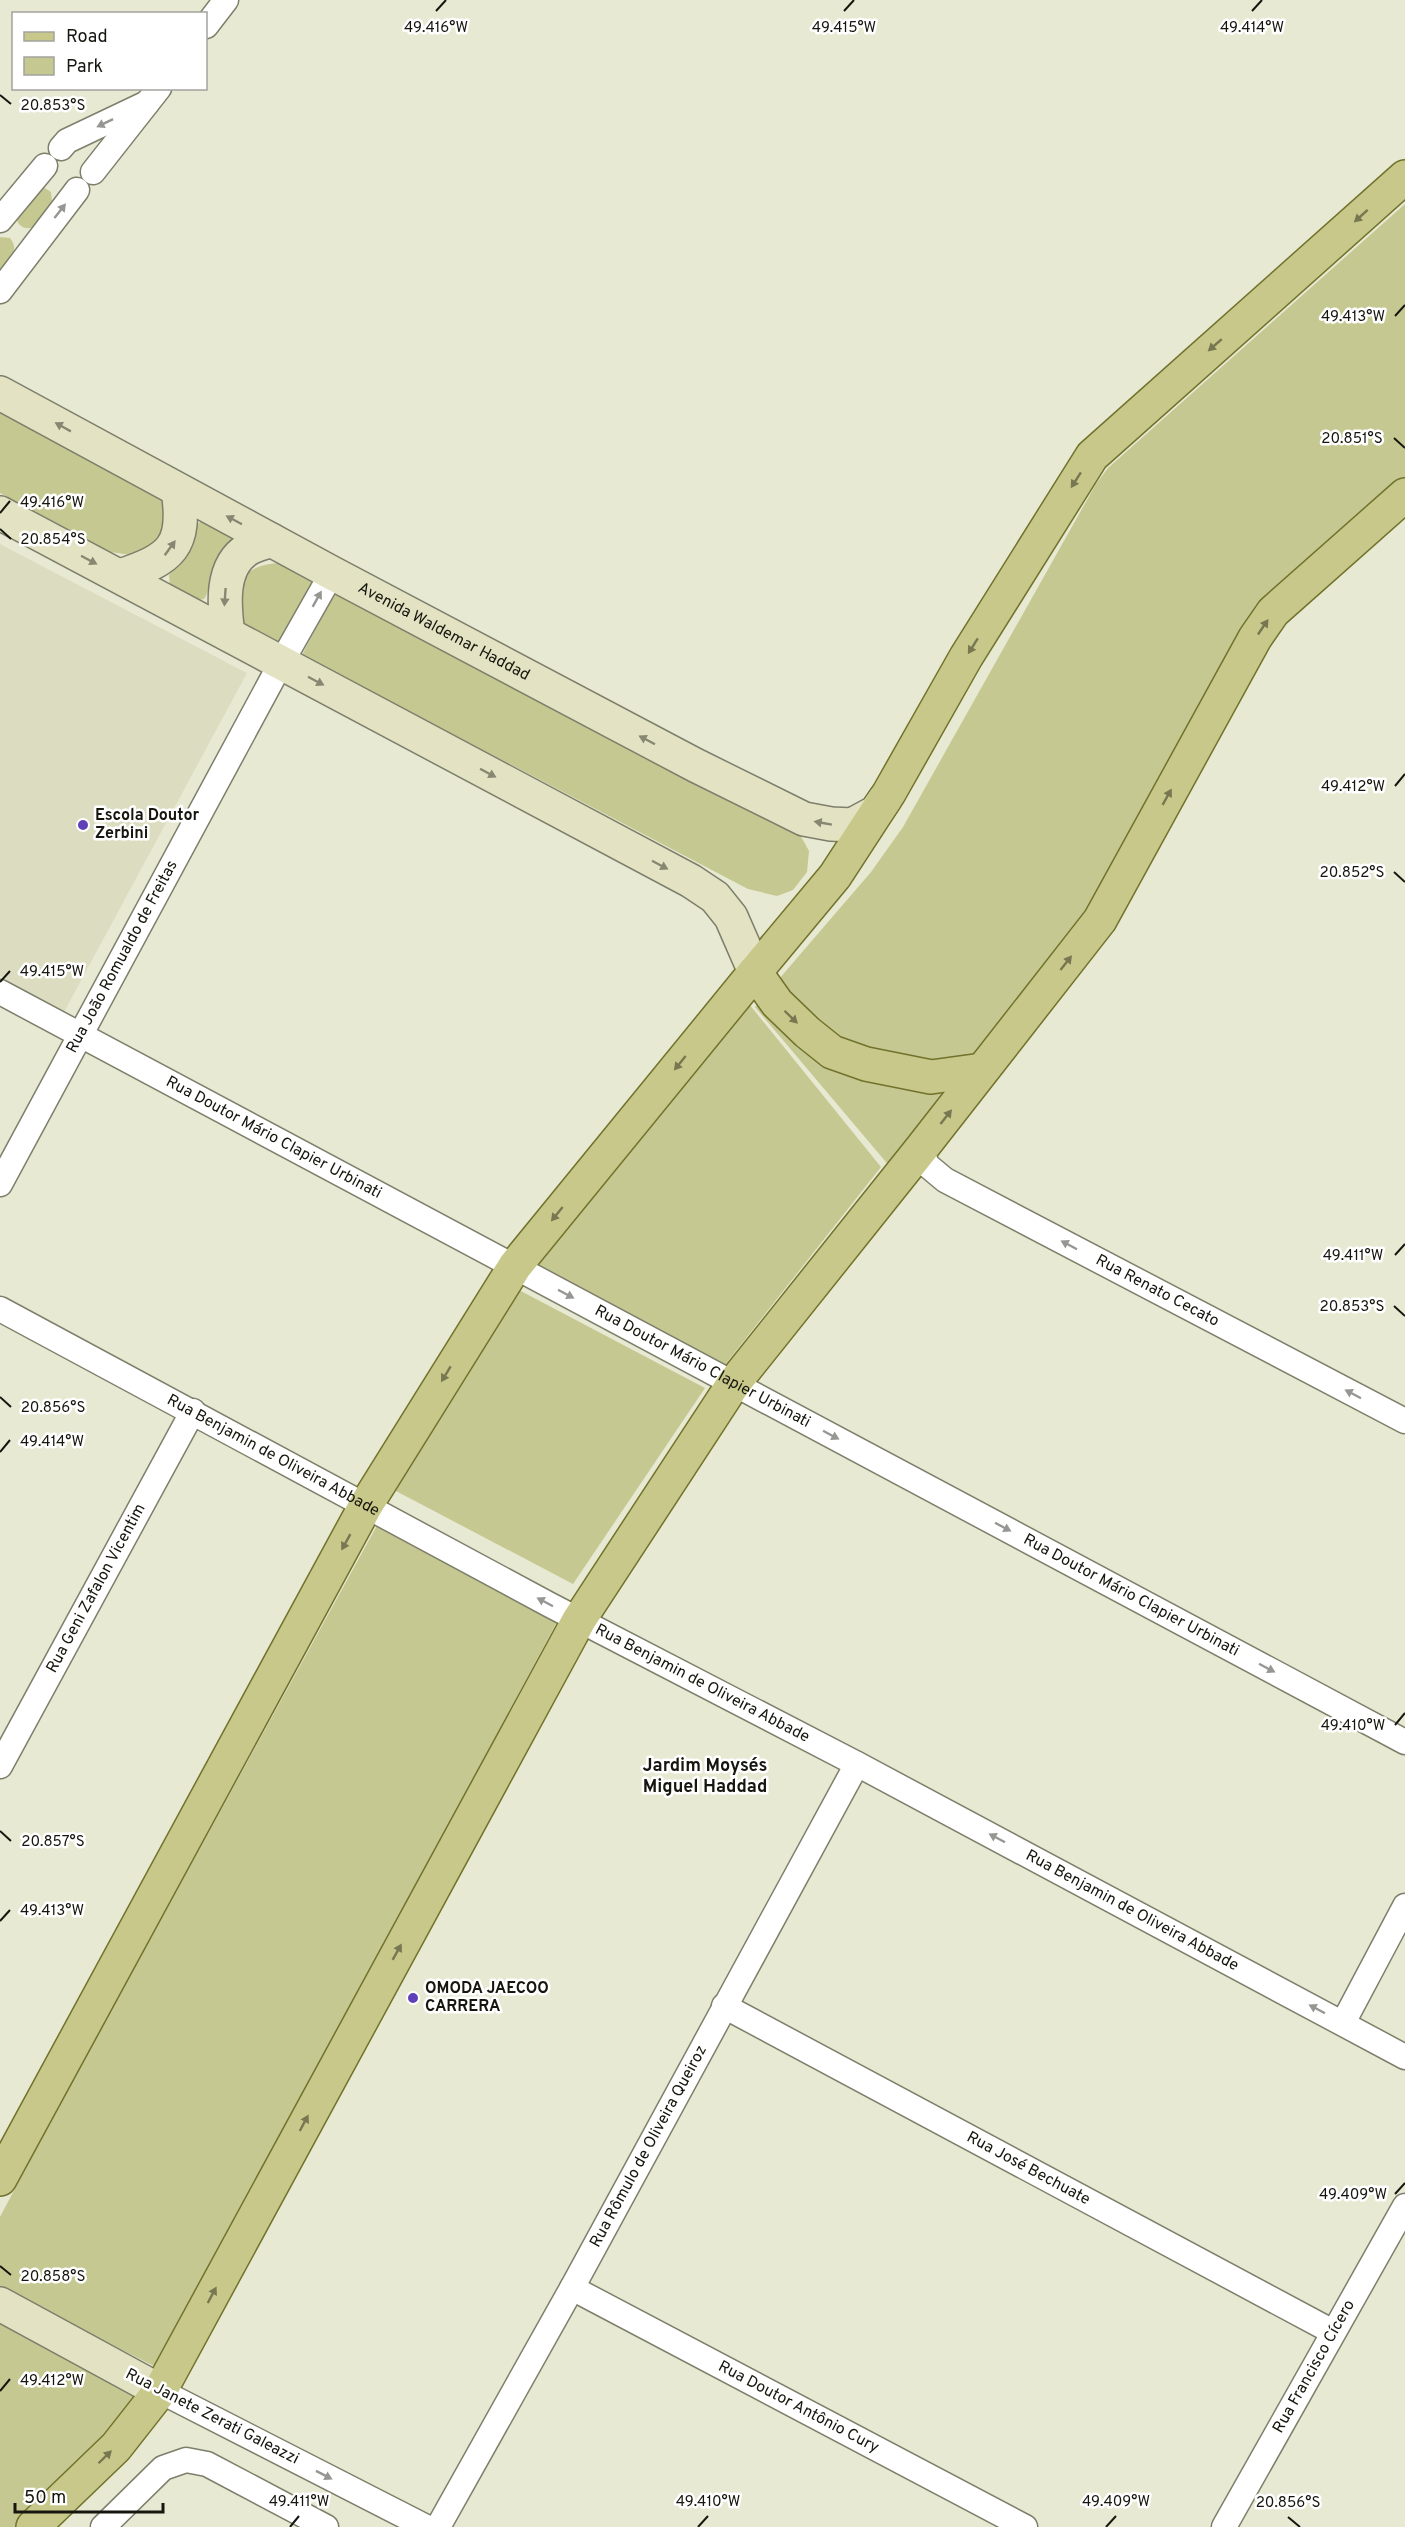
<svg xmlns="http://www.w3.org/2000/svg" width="1405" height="2527" viewBox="0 0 1405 2527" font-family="Overpass,sans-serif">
<rect width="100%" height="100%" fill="#e8e9d3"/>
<polygon fill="#dcddc0" points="0,544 247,673 64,1012 0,976"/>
<g fill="#c5c891">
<path d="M43 187 51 192 52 202 34 227C25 230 19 227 16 218Z"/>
<polygon points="1405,204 1405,478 1274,596 1104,889 891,1168 755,1007 871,872 903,827 1096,484 1108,468"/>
<path d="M0 237 10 238C21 251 8 262 0 272Z"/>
<polygon points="0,405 161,493 167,506 168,532 137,556 111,552 0,493"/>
<path d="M200 522C210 521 229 532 234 541L214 571 206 596 204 599 194 601 170 587 169 575 184 555 196 526Z"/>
<path d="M280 563 314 579 278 647 239 621C239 586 238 565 280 563Z"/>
<polygon points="335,592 797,829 809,851 807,872 793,890 777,896 748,889 302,655"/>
<polygon points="749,1004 881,1167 724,1366 529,1267"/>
<polygon points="517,1289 705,1388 573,1584 394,1490"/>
<polygon points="380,1520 557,1622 156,2367 0,2288 0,2217 50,2122"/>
<polygon points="0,2321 138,2395 101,2447 16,2527 0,2527"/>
</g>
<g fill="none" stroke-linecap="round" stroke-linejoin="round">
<g stroke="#7e7f6b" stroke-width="27">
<g id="street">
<polyline points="206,26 226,0"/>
<polyline points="61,148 67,141 147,103"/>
<polyline points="93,172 159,88"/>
<polyline points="0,220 45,166"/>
<polyline points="0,291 77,190"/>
<path id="s1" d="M0 992 1405 1742"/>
<path id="s2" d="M921 1149 927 1165 945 1180 1405 1421"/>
<path id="s3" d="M0 1184 281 663 332 573"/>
<path id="s4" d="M0 1309 550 1605 857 1764 1405 2057"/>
<path id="s5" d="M0 1766 193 1411"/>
<path id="s6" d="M724 2006 1333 2332"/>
<polyline points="1343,2023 1405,1906"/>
<path id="s7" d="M572 2288 1025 2527"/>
<polyline points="160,2391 426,2527"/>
<polyline points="103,2527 163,2468 186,2460 207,2464 326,2527"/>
<path id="s8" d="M438 2527 572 2288 857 1764"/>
<path id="s9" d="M1224 2527 1405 2206"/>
</g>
</g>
<g stroke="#7e7f6b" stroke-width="36">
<g id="secondary">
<path id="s10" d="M0 393 332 573 695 765 804 819 831 824 852 825 876 812 885 799"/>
<polyline points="0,513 691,881 715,897 731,917 755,972"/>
<path d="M120 576C171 559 187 547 178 490"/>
<path d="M228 634C224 606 220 566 248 549 255 545 264 543 271 540"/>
<polyline points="0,2304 160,2391"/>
</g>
</g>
<g stroke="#71722b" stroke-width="36">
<g id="primary">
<polyline points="755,972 777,1003 807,1032 832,1052 866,1064 931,1077 982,1070"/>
<polyline points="0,2179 366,1505 515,1266 755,972 835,876 889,793 966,657 1092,456 1405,177"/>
<polyline points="33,2527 116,2447 160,2391 579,1620 734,1383 921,1149 1100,920 1255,638 1273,612 1405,495"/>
</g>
</g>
<use href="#street" stroke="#fff" stroke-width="24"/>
<use href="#secondary" stroke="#e3e3c4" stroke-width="33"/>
<use href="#primary" stroke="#c7c889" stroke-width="33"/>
</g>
<defs><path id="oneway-solid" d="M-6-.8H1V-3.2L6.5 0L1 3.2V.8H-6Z" transform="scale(1.5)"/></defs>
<g fill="#969693">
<use href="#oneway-solid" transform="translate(105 123) rotate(154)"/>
<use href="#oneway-solid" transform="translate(60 211) rotate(-52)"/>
<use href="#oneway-solid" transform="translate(317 599) rotate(-61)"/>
<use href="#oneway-solid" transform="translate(1069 1245) rotate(-152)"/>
<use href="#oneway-solid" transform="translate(566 1294) rotate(28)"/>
<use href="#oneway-solid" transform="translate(1353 1394) rotate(-152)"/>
<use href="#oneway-solid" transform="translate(831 1435) rotate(28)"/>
<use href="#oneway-solid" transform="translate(1003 1527) rotate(28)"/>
<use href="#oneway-solid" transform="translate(545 1602) rotate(-152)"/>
<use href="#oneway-solid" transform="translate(1267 1668) rotate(28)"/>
<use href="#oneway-solid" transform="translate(997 1838) rotate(-152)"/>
<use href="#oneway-solid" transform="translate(1317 2009) rotate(-152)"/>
<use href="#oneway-solid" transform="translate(324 2475) rotate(27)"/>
</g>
<g fill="#777852">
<use href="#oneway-solid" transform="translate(1361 216) rotate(138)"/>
<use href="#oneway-solid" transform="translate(1215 345) rotate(139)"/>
<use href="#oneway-solid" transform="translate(1076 480) rotate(123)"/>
<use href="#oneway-solid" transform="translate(1263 627) rotate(-56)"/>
<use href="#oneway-solid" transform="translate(973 646) rotate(122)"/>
<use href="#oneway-solid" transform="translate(1167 797) rotate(-61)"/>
<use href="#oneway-solid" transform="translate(1066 963) rotate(-52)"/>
<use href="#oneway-solid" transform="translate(791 1017) rotate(44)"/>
<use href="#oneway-solid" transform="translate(680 1063) rotate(129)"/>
<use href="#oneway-solid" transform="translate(946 1117) rotate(-52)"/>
<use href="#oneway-solid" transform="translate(557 1214) rotate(129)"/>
<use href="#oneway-solid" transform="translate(446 1374) rotate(121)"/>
<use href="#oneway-solid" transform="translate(346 1542) rotate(119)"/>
<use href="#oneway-solid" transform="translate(397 1952) rotate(-61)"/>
<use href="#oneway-solid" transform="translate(304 2123) rotate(-62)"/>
<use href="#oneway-solid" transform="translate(212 2295) rotate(-62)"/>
<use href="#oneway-solid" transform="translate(105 2457) rotate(-44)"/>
</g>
<g fill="#878772">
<use href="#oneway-solid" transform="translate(63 427) rotate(-151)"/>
<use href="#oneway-solid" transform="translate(234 520) rotate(-152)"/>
<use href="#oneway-solid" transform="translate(170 548) rotate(-54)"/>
<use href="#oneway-solid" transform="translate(89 560) rotate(28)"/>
<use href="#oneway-solid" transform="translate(225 597) rotate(94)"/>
<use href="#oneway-solid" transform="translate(316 681) rotate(28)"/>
<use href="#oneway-solid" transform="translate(647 740) rotate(-152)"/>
<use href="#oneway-solid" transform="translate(488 773) rotate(28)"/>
<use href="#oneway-solid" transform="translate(823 823) rotate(-170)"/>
<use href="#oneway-solid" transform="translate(660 865) rotate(28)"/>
</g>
<path fill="none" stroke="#16160e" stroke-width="2" d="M436 11 446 0M844 11 854 0M1252 11 1262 0M0 95 11 104M1395 316 1405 305M1394 438 1405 448M0 513 10 501M0 529 11 539M1395 786 1405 774M1394 872 1405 882M0 982 10 971M1395 1255 1405 1244M1394 1306 1405 1316M0 1397 11 1407M0 1452 10 1440M1395 1725 1405 1713M0 1831 11 1841M0 1921 10 1910M1395 2194 1405 2183M0 2266 11 2275M0 2391 10 2379M1288 2517 1300 2527M290 2527 299 2516M698 2527 708 2516M1106 2527 1116 2516"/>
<g fill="#6040b9" stroke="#fff" stroke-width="2">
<circle cx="83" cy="825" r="6"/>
<circle cx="413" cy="1998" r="6"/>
</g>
<g text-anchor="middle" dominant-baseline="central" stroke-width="5" stroke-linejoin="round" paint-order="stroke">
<g font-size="16" fill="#16160e" stroke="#fff">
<text stroke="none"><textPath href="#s10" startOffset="504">Avenida Waldemar Haddad</textPath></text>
<text stroke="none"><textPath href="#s3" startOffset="258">Rua João Romualdo de Freitas</textPath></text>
<text stroke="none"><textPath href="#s1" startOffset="310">Rua Doutor Mário Clapier Urbinati</textPath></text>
<text stroke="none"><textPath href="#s2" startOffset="280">Rua Renato Cecato</textPath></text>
<text stroke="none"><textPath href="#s1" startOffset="796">Rua Doutor Mário Clapier Urbinati</textPath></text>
<text stroke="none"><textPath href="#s4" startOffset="310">Rua Benjamin de Oliveira Abbade</textPath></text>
<text stroke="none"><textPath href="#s5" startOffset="202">Rua Geni Zafalon Vicentim</textPath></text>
<text stroke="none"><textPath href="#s1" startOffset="1282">Rua Doutor Mário Clapier Urbinati</textPath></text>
<text stroke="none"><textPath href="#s4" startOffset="796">Rua Benjamin de Oliveira Abbade</textPath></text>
<text stroke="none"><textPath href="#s4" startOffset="1282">Rua Benjamin de Oliveira Abbade</textPath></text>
<text stroke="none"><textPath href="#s8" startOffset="435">Rua Rômulo de Oliveira Queiroz</textPath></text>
<text stroke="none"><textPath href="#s6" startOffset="345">Rua José Bechuate</textPath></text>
<text stroke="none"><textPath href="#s9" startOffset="184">Rua Francisco Cícero</textPath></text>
<text stroke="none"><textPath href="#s7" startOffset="256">Rua Doutor Antônio Cury</textPath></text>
<text transform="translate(212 2417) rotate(27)">Rua Janete Zerati Galeazzi</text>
</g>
<g font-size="16" font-weight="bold" fill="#16160e" stroke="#fff" text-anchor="start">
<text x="95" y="816">Escola Doutor<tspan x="95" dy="18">Zerbini</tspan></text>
<text x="425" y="1989">OMODA JAECOO<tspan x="425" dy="18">CARRERA</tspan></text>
</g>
<g font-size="18" font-weight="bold" fill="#16160e" stroke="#fff">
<text x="705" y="1766">Jardim Moysés<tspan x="705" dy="21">Miguel Haddad</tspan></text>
</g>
</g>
<g font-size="15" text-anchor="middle" fill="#16160e" stroke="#fff" stroke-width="5" stroke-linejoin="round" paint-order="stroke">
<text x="436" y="32">49.416°W</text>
<text x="844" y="32">49.415°W</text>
<text x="1252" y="32">49.414°W</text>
<text x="53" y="110">20.853°S</text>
<text x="1353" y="321">49.413°W</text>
<text x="1352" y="443">20.851°S</text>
<text x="52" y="507">49.416°W</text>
<text x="53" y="544">20.854°S</text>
<text x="1353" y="791">49.412°W</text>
<text x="1352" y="877">20.852°S</text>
<text x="52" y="976">49.415°W</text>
<text x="1353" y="1260">49.411°W</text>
<text x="1352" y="1311">20.853°S</text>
<text x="53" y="1412">20.856°S</text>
<text x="52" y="1446">49.414°W</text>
<text x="1353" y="1730">49.410°W</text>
<text x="53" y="1846">20.857°S</text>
<text x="52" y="1915">49.413°W</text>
<text x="1353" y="2199">49.409°W</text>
<text x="53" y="2281">20.858°S</text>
<text x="52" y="2385">49.412°W</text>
<text x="299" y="2506">49.411°W</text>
<text x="708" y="2506">49.410°W</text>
<text x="1116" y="2506">49.409°W</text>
<text x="1288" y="2507">20.856°S</text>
</g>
<rect x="12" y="12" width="195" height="78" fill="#ffffff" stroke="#a2a29f" stroke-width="1.5"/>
<rect x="24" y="32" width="30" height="9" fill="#c7c889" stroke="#a2a29f" stroke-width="1.5"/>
<text x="66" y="42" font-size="18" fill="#16160e">Road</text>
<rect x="24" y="57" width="30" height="18" fill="#c5c891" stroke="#a2a29f" stroke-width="1.5"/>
<text x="66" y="72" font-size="18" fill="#16160e">Park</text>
<path d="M15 2503v9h148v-9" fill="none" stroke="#16160e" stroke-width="3"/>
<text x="24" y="2503" font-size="18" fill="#16160e" stroke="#ffffff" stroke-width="4.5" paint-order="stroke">50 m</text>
</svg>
